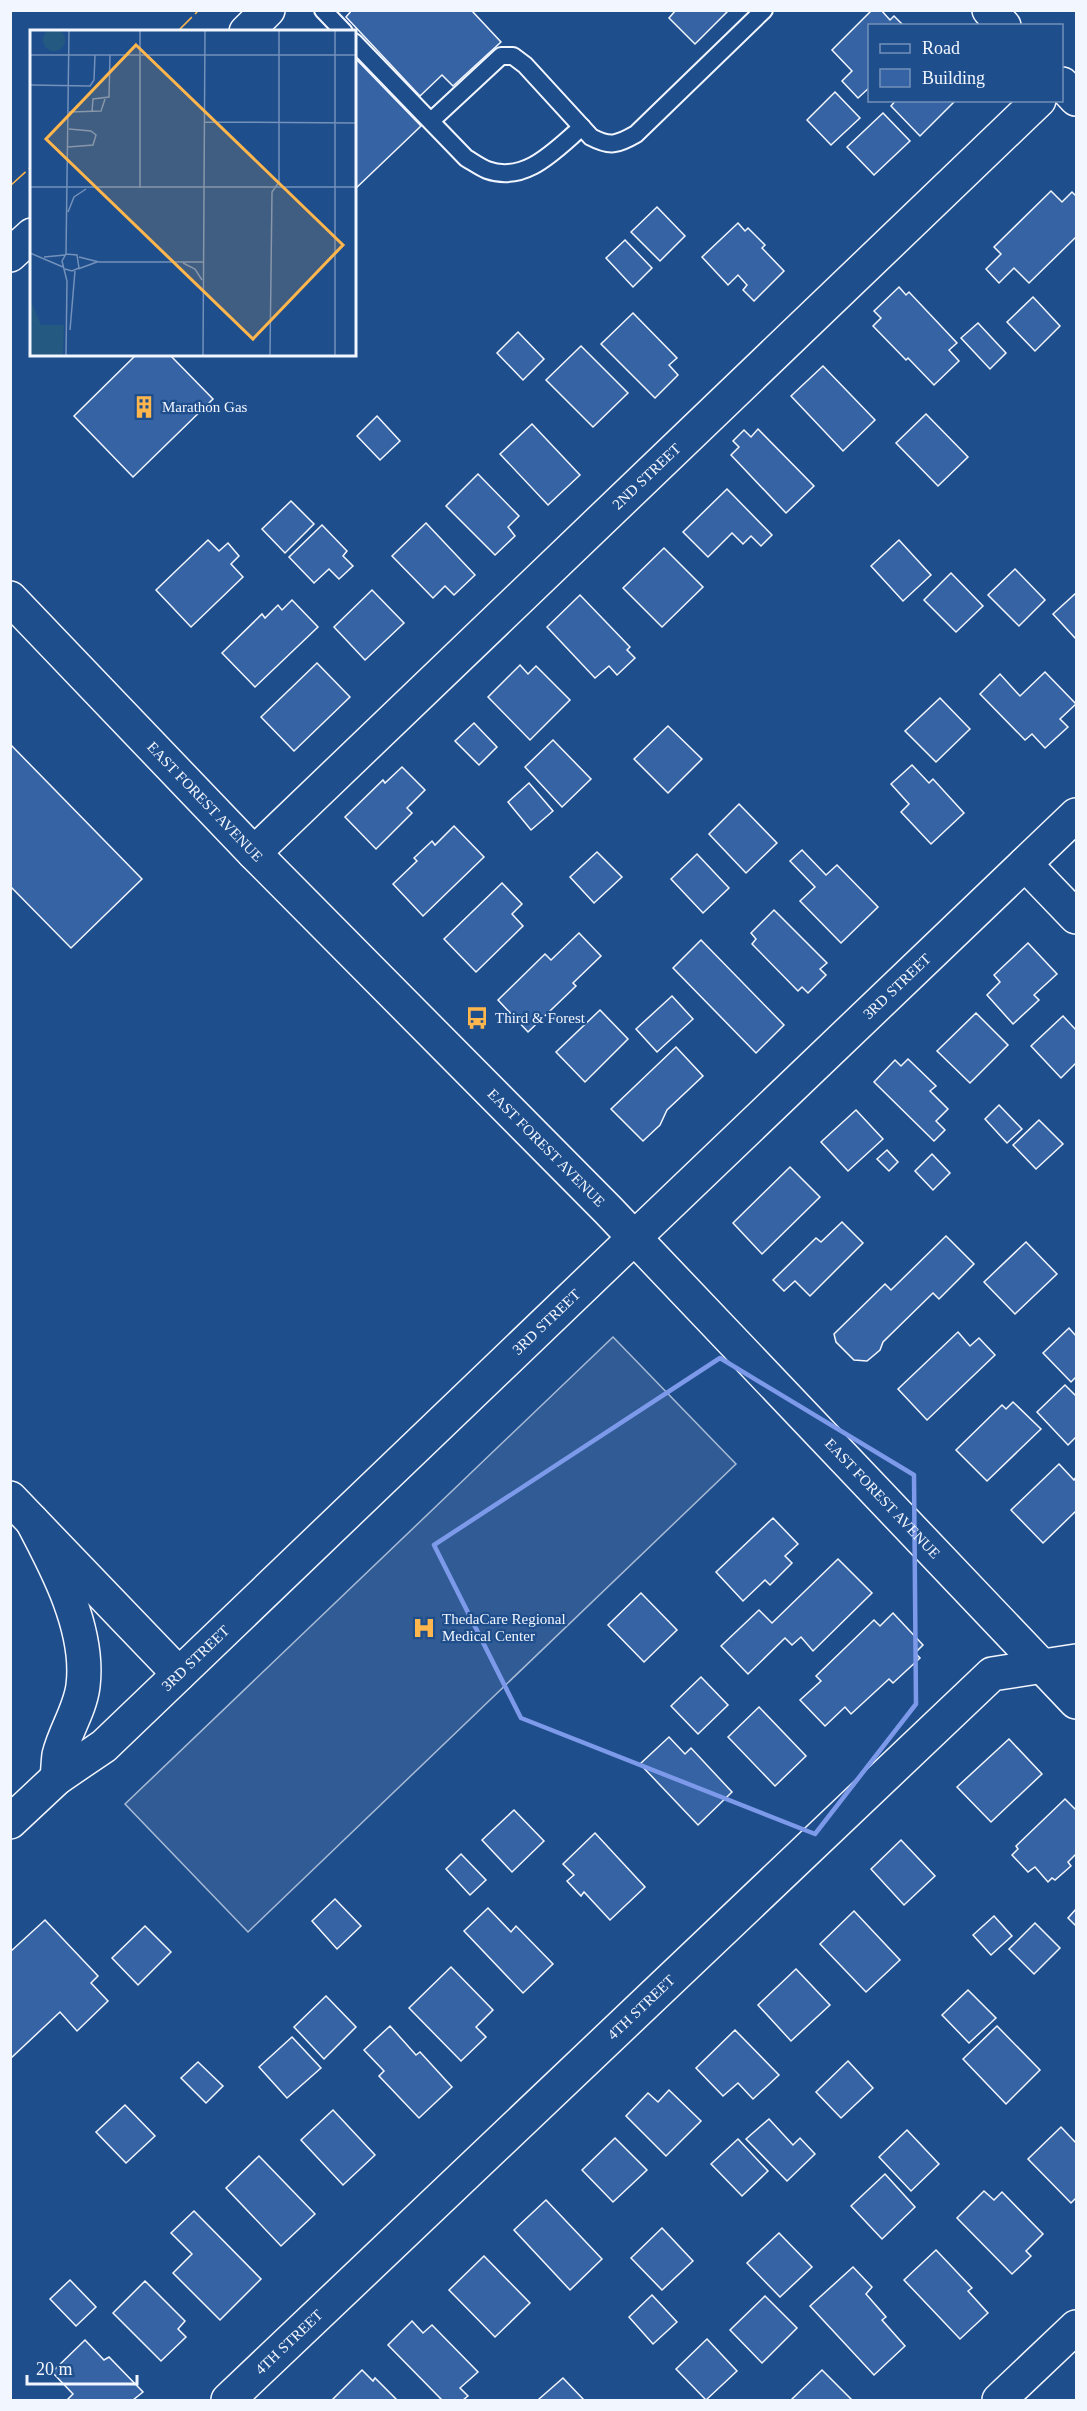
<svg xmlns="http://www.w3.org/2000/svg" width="1087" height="2411" viewBox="0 0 1087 2411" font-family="'Times New Roman',serif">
<rect width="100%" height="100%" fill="#1f4e8c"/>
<polygon fill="#305b95" stroke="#a8bbd7" stroke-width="1.5" points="613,1337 736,1464 248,1932 125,1804"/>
<g fill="#3563a3" stroke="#f2f6ff" stroke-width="1.5">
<polygon points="352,10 475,10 473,12 501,42 453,86 442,75 420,96 346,17"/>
<polygon points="676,10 729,10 695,44 669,18"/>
<polygon points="872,10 881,10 890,20 894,16 904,26 870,26 870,87 858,98 842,81 852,71 832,50"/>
<polygon points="356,59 421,126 354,190 354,61"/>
<polygon points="835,92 860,118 831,145 807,120"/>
<polygon points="896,100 956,100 920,136 891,106"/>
<polygon points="883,113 910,141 874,175 847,147"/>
<polygon points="1051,191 1062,202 1072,192 1076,196 1076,237 1029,283 1014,268 999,283 986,269 1001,254 994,247"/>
<polygon points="657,207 685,236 660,261 631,232"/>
<polygon points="738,223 745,231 748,228 765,245 762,248 784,271 754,301 743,290 747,285 738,275 728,285 702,257"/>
<polygon points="625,240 652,268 633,287 606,258"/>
<polygon points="899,287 906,295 909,292 957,343 949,350 959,361 934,385 908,358 906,360 873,326 881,318 874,311"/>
<polygon points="1033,297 1060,326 1035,351 1007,322"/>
<polygon points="633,313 677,358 669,365 678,375 655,398 601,344"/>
<polygon points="978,323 1006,353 990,369 961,338"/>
<polygon points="518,332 544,359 523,380 497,353"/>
<polygon points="581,346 628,393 593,427 546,380"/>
<polygon points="137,354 169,354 213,399 133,477 74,416"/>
<polygon points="823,366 875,420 843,451 791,396"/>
<polygon points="926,414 968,457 938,486 896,443"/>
<polygon points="377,416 400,441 380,460 357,436"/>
<polygon points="532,424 580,475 548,505 500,454"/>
<polygon points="758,429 814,486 786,513 731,455 739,447 733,441 744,430 751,437"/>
<polygon points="478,474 519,516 508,527 515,536 495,555 446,506"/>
<polygon points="727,489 772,535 761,546 751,536 743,544 732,533 708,557 683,532"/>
<polygon points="291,501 314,524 285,553 262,529"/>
<polygon points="426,523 475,575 454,595 445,586 433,598 392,556"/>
<polygon points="322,525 347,551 343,556 353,566 339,579 329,569 314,583 289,557"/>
<polygon points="208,540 219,551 228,543 239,556 231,564 243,577 191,627 156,590"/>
<polygon points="899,540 931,575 903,601 871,566"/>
<polygon points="664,548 703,587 662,627 623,588"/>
<polygon points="1015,569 1045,600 1019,626 988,595"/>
<polygon points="951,573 983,606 956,632 924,600"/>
<polygon points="372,590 404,623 365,660 334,627"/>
<polygon points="1076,593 1076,639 1053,614"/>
<polygon points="580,595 630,647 627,650 635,658 617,675 609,666 595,678 547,627"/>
<polygon points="292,600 318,627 255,687 222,653 262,614 265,618 278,605 282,610"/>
<polygon points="317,663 350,697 294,751 261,717"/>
<polygon points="520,665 528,674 536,666 570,700 530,740 488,697"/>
<polygon points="1045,672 1076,704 1060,719 1068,727 1045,748 1032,734 1025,740 980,694 1000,674 1020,696"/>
<polygon points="940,698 970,729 936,762 905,731"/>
<polygon points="474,723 497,747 479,765 455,741"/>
<polygon points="668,726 702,759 668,793 634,759"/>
<polygon points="553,740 591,779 562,807 525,767"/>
<polygon points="10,744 142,879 71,948 10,886"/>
<polygon points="912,765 929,783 933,779 964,813 931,844 901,812 909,804 891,784"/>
<polygon points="402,767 425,790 407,808 412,813 376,849 345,817 383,780 385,783"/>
<polygon points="529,783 553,811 531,830 508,802"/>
<polygon points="739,804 777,843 746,873 709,834"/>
<polygon points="454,826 484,857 423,916 393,884 417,861 414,858 432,841 435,845"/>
<polygon points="802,850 826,875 837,865 878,907 841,943 800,901 815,887 790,861"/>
<polygon points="597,852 622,877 594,903 570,877"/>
<polygon points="697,854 729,888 703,913 671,879"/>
<polygon points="502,883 522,904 512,914 523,926 476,972 444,939"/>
<polygon points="774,910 827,963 820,969 826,975 808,993 802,987 798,991 752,944 756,939 751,933"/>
<polygon points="579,933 601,956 573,983 576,986 528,1032 498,1000 545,954 551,960"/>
<polygon points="701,940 784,1025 756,1053 673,968"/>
<polygon points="1028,943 1057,974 1034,995 1039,1000 1013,1024 987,995 1000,982 994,975"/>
<polygon points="672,996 693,1019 657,1052 636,1029"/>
<polygon points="600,1010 628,1039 585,1082 556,1052"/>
<polygon points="976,1013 1008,1045 970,1083 937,1051"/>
<polygon points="1063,1016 1076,1030 1076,1063 1061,1078 1031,1046"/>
<polygon points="676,1047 703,1076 667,1110 660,1125 643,1141 611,1109"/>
<polygon points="908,1059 936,1086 930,1091 948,1109 936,1121 945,1130 934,1141 874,1082 895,1060 901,1066"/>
<polygon points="999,1105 1022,1129 1007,1143 985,1119"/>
<polygon points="856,1110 883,1139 848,1171 821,1142"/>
<polygon points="1039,1120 1063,1144 1036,1169 1013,1145"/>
<polygon points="887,1150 898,1162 889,1171 877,1159"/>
<polygon points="932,1154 950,1173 933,1190 915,1171"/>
<polygon points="790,1167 820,1197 762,1254 733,1223"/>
<polygon points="842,1222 863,1243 810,1296 795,1281 784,1291 773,1280 816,1238 821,1242"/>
<polygon points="946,1236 974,1264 939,1299 933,1293 883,1342 880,1350 867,1361 854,1360 836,1342 834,1334 885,1284 891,1290"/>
<polygon points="1026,1242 1057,1274 1015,1314 984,1282"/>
<polygon points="1069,1328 1076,1336 1076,1377 1071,1382 1043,1353"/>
<polygon points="958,1332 970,1346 979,1338 995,1355 927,1420 898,1389"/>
<polygon points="1065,1385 1076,1396 1076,1437 1068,1445 1037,1412"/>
<polygon points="1013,1402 1041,1429 987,1481 956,1450 1002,1405 1006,1409"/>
<polygon points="1059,1464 1074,1480 1076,1477 1076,1511 1043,1543 1011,1510"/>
<polygon points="773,1518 798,1544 785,1556 792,1563 770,1585 765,1580 743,1601 716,1572"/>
<polygon points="838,1559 872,1593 813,1651 801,1637 792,1645 785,1638 748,1674 721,1646 759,1610 772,1623"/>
<polygon points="641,1593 677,1630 644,1662 608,1625"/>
<polygon points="893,1613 923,1645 915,1653 920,1658 893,1683 889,1679 851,1714 845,1707 825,1726 800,1700 821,1681 816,1676 874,1620 880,1626"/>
<polygon points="701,1677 728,1705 698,1734 671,1706"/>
<polygon points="759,1707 806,1756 775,1786 728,1737"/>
<polygon points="669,1737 685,1754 691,1748 732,1792 698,1825 640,1764"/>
<polygon points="1009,1739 1042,1774 991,1822 957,1787"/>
<polygon points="1065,1799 1076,1810 1076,1854 1068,1862 1071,1866 1055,1880 1052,1878 1048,1882 1035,1867 1028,1872 1012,1855 1018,1849 1016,1846"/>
<polygon points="514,1810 544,1841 512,1872 482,1840"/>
<polygon points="595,1833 645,1887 610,1920 584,1892 581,1896 567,1881 574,1875 563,1864"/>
<polygon points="901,1840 935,1876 904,1905 871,1869"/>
<polygon points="461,1854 486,1880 470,1895 446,1869"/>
<polygon points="335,1899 361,1926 337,1949 312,1921"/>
<polygon points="488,1908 511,1932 516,1926 553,1964 523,1993 464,1931"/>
<polygon points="1076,1909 1076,1926 1068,1918"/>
<polygon points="854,1911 900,1960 866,1992 820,1944"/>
<polygon points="994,1916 1012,1936 991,1955 973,1935"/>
<polygon points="45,1920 98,1976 91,1983 108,2001 77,2031 60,2012 10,2059 10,1952"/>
<polygon points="1035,1923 1060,1948 1034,1974 1009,1949"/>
<polygon points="145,1926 171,1952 138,1985 112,1958"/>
<polygon points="451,1967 493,2010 476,2027 486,2037 461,2061 409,2008"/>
<polygon points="796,1969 830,2005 791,2041 758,2005"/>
<polygon points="968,1990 996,2018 969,2043 942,2015"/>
<polygon points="326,1996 356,2027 324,2059 294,2027"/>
<polygon points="390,2026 416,2055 420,2052 452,2087 419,2118 379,2076 384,2071 364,2050"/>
<polygon points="997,2026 1040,2070 1006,2104 963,2059"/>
<polygon points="735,2030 779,2075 753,2099 738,2083 723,2096 696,2068"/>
<polygon points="292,2037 321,2068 287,2098 259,2067"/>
<polygon points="848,2061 873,2088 841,2118 816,2092"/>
<polygon points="198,2062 223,2086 206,2103 181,2078"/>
<polygon points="669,2090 701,2121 666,2156 626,2116 648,2093 658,2102"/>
<polygon points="125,2105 155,2136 126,2163 96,2132"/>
<polygon points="333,2110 375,2155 343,2185 301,2140"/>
<polygon points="769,2119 793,2145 800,2138 815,2154 787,2181 746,2139"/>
<polygon points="1061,2127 1076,2143 1076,2198 1071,2203 1028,2159"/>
<polygon points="907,2130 939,2164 911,2191 879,2157"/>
<polygon points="615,2138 647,2170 613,2202 582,2170"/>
<polygon points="738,2139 768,2171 742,2196 711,2164"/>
<polygon points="259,2156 315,2214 281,2246 226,2188"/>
<polygon points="885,2174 915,2207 882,2239 851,2206"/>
<polygon points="984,2191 994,2200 1002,2192 1043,2234 1026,2251 1031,2256 1012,2274 957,2218"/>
<polygon points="546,2200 602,2259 570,2290 514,2230"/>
<polygon points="194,2211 261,2279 220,2320 173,2273 192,2254 171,2233"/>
<polygon points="662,2228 693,2261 662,2290 631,2258"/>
<polygon points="779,2233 812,2267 780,2297 747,2263"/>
<polygon points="936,2250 972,2288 968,2291 988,2313 960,2339 904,2280"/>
<polygon points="484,2256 530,2303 495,2337 449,2290"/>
<polygon points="853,2267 872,2287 866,2294 886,2317 882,2320 905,2346 874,2375 810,2306"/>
<polygon points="70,2280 96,2307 76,2326 50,2299"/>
<polygon points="145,2281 185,2321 178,2329 186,2337 161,2361 113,2313"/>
<polygon points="652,2295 677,2322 653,2344 629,2317"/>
<polygon points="765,2296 797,2328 762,2363 730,2330"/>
<polygon points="412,2321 423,2333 432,2325 478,2372 460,2388 468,2396 463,2400 442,2400 388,2345"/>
<polygon points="707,2339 737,2371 706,2400 676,2369"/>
<polygon points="85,2340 104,2360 109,2357 143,2392 133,2400 67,2400 73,2394 52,2372"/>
<polygon points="362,2370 373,2381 375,2378 397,2400 332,2400"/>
<polygon points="822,2370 852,2400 791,2400"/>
<polygon points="563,2378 584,2400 540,2400 539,2399"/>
</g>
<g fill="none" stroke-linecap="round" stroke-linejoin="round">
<g stroke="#f2f6ff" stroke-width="20">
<g id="lane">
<polyline points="323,10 344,32"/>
<path d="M354 42 466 158C473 162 480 167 487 170 526 184 556 149 582 127"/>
<path d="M431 121 501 56H513L525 65 591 137C610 147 617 145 636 134L764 10"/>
</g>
</g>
<g stroke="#f2f6ff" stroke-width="36">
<g id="street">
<polyline points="989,10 1004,26"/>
<polyline points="1062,84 1076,99"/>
<path id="s1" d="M254 853 1039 100"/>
<polyline points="1025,864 1076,917"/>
<polyline points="10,1498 179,1674"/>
<path d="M32 1521C57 1568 90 1630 83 1686 80 1710 65 1731 59 1755 58 1762 58 1770 57 1778"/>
<path id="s2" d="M10 1822 57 1778 104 1746 634 1238"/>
<path id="s3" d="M228 2400 992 1674 1076 1661"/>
<polyline points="999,2400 1076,2327"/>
</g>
</g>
<g stroke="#f2f6ff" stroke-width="36">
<g id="secondary">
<polyline points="246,32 268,10"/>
<polyline points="10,255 32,235"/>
<path id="s4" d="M10 598 254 853 608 1210 1076 1702"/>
<path id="s5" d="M634 1238 1076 815"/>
</g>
</g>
<use href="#lane" stroke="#1f4e8c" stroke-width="16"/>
<use href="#street" stroke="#1f4e8c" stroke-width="33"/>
<use href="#secondary" stroke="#1f4e8c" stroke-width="33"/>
<g stroke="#ffb74d" stroke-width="1.5" stroke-dasharray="21 4.5 3 4.5" stroke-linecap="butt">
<polyline points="177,32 199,10"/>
<polyline points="10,186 32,166"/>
</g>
</g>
<path fill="none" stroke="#7d9aea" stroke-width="4.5" stroke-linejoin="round" d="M720 1358 914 1475 916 1704 815 1834 521 1718 434 1545Z"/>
<defs>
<g id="building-bare" transform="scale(1.8)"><path d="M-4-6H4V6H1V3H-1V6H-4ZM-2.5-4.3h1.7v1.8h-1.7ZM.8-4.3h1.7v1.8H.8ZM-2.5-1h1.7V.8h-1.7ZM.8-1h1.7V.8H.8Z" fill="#ffb74d" stroke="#1f4e8c" stroke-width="2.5" paint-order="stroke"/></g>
<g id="bus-bare" transform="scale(1.8)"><path d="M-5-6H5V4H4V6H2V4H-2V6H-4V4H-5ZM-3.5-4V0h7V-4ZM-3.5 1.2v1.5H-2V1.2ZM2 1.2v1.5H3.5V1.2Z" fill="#ffb74d" stroke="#1f4e8c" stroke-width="2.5" paint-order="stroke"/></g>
<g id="hospital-bare" transform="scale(1.8)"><path d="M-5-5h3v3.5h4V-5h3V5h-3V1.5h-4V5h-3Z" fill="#ffb74d" stroke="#1f4e8c" stroke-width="2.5" paint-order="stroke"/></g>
</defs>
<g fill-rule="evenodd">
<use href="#building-bare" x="144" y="407"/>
<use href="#bus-bare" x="477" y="1018"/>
<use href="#hospital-bare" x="424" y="1628"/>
</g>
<g text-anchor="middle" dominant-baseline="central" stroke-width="4.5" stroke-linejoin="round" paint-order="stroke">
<g font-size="15" fill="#f2f6ff" stroke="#1f4e8c" text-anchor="start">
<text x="162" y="407">Marathon Gas</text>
<text x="495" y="1018">Third &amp; Forest</text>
<text x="442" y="1619">ThedaCare Regional<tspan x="442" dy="17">Medical Center</tspan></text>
</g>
<g font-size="15" fill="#f2f6ff" stroke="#1f4e8c">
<text stroke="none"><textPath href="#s1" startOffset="544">2ND STREET</textPath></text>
<text stroke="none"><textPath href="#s4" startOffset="282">EAST FOREST AVENUE</textPath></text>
<text stroke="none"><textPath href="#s5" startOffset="364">3RD STREET</textPath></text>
<text stroke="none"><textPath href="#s4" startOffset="768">EAST FOREST AVENUE</textPath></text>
<text stroke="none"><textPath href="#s2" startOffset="734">3RD STREET</textPath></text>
<text stroke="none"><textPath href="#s4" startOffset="1254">EAST FOREST AVENUE</textPath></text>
<text stroke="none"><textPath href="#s2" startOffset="248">3RD STREET</textPath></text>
<text stroke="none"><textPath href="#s3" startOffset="570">4TH STREET</textPath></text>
<text stroke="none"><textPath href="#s3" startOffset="84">4TH STREET</textPath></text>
</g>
</g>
<g transform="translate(30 30)">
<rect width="326" height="326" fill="#1f4e8c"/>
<path d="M13 10a11 11 0 1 1 22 0a11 11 0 1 1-22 0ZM0 269 11 295H34L33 325H0Z" fill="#245a82"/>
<path fill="none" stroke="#7391ba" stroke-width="1.5" d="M0 25H326M0 55 60 56 64 50 65 25M39 82 71 81 75 69M62 82 63 69 79 67 80 25M175 92 326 93M38 117 63 115 66 105 61 101 39 99M0 157H326M110 158V0M38 182 44 167 56 159M0 223 33 237M36 224 39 0M14 227 35 225M49 227 69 232H174M153 233 165 239 172 250M35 239 42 241 49 238 47 225 36 224 32 231 37 251 36 325M48 239 67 232M40 300 45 241M173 325 175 0M240 325 242 162 249 152V0M305 325V0"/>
<path fill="#ffb74d" fill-opacity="0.15" stroke="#ffb74d" stroke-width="3" d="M106 15 313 215 223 309 16 109Z"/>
<rect width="326" height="326" fill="none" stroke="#f2f6ff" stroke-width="3"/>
</g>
<rect width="1087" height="2411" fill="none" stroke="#f2f6ff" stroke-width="24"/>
<rect x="868" y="24" width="195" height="78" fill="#1f4e8c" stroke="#7391ba" stroke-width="1.5"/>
<rect x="880" y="44" width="30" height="9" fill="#1f4e8c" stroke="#7391ba" stroke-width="1.5"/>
<text x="922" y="54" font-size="18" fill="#f2f6ff">Road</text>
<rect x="880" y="69" width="30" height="18" fill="#3563a3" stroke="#7391ba" stroke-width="1.5"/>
<text x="922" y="84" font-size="18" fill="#f2f6ff">Building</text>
<path d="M27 2375v9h110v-9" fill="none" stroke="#f2f6ff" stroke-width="3"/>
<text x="36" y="2375" font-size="18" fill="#f2f6ff" stroke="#1f4e8c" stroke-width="4.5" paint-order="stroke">20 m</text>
</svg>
